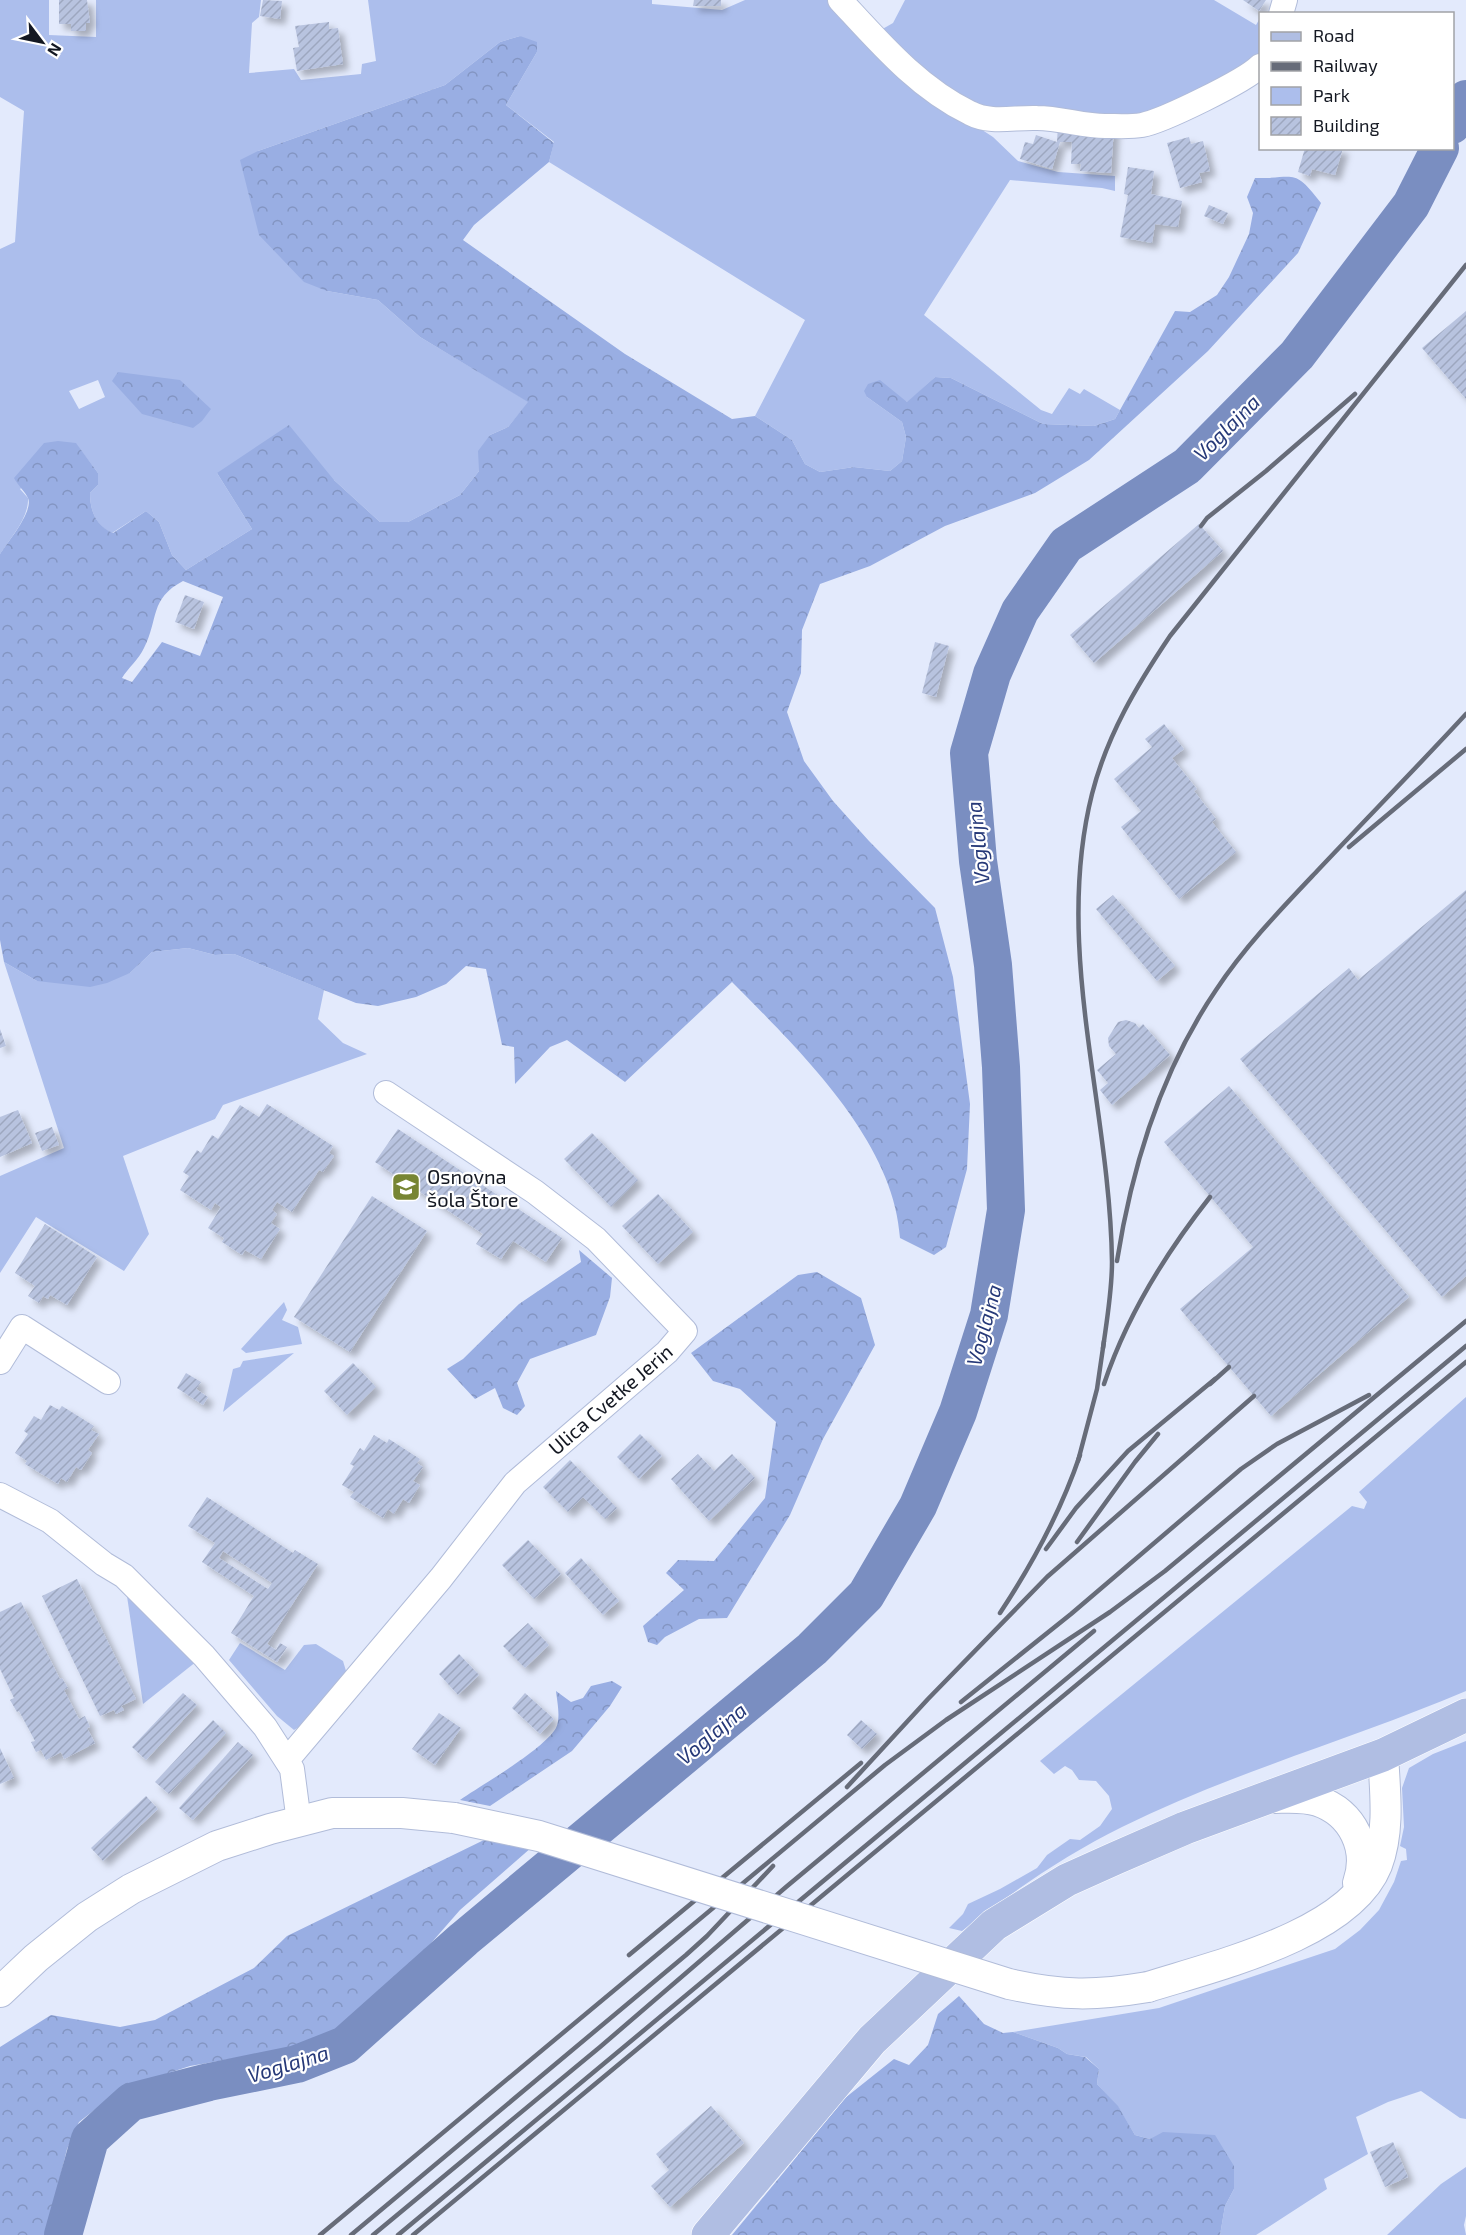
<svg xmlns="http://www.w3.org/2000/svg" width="1466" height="2235" viewBox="0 0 1466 2235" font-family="'Exo 2',sans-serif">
<defs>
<pattern id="forest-crowns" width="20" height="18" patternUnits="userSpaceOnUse" patternTransform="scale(1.5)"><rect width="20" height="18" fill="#99aee3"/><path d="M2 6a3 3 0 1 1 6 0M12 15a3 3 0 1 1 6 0" fill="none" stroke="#8395c2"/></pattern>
<pattern id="building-hatch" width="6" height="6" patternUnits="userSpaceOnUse" patternTransform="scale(1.5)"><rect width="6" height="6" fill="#b8c3df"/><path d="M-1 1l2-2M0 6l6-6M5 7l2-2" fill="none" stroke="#9da7bf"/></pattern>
<filter id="shadow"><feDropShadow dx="5.5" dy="5.5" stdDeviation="3" flood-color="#0004"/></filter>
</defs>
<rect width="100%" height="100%" fill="#e3eafc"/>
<g fill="#acbeec" fill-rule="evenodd">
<path d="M0 0H49V35L96 37V0H261L259 17 252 23 249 73 294 69 301 80 361 74 362 64 376 61 368 0H652V4L722 10 745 0H829L924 92 993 137 1018 161 1058 172 1115 176V191L1102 188 1010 180 924 315 1041 410 1052 414 1069 388 1080 394 1084 389 1120 410 1115 419 1094 426 1043 424 951 378 935 377 908 402 867 397 902 422 906 437 902 461 890 471 854 467 820 472 805 464 792 440 755 416 805 320 549 162 554 142 506 105 537 52 520 36 500 42 445 85 258 151 327 291 378 300 420 337 529 402 508 427 490 435 479 471 460 495 408 522H380L334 480 217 473 252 529 186 570 172 555 159 522 146 511 112 533C96 526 90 511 90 493L98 485V473L76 444 20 489 28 498C29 518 11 537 0 554V249L15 242 24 111 0 97ZM98 380 105 397 79 409 69 391Z"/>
<polygon points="905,0 1214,0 1256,25 1260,18 1260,57 1150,116 1122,117 1064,110 975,111 879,31 893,23"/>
<polygon points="188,948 215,955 234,954 324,990 318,1019 343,1043 367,1054 223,1105 215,1119 123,1156 149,1234 124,1271 36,1217 0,1273 0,1176 64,1148 4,962 37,981 130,973 152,952"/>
<polygon points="284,1302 287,1310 282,1320 298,1327 302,1344 246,1353 241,1349"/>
<polygon points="294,1353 223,1412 233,1369 240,1367 243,1361"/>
<path d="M1466 1397V1691C1353 1739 1233 1772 1122 1827 1065 1855 1012 1892 962 1931L949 1928 963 1914 968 1904 1000 1889 1037 1868 1047 1855 1070 1839 1080 1840 1100 1826 1112 1809 1109 1796 1096 1781 1079 1780 1072 1770 1065 1766 1054 1774 1040 1761 1352 1506 1364 1509 1367 1502 1359 1492Z"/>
<polygon points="124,1576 197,1661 143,1704"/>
<path d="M240 1643 285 1670 304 1645 316 1644 343 1661 346 1671C334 1698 319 1715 294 1730L277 1716 229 1660Z"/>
<polygon points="1466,1741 1466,2119 1460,2118 1421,2091 1388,2102 1356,2117 1368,2154 1324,2179 1327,2189 1256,2235 1220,2235 1225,2206 1234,2189 1150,2139 1135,2135 1118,2107 1097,2084 1099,2069 1086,2057 1067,2054 1058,2048 1013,2032 1159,2008 1335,1949 1360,1930 1379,1910 1394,1882 1401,1861 1407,1860 1406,1849 1400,1846 1404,1827 1402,1788 1409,1768 1433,1754"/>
<polygon points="1466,2167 1466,2216 1464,2225 1466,2235 1387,2235 1441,2184"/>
</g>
<g fill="url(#forest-crowns)" fill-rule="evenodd">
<path d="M520 36 537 42V52L506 105 554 143 549 162 474 225 463 240 625 354 732 419 755 416 792 440 805 464 820 472 854 467 890 471 902 461 906 437 902 422 867 397 864 391 868 384 880 380 907 402 935 377 951 378 1043 424 1094 426 1115 419 1175 311 1190 312 1217 295 1229 277 1249 234 1253 213 1247 197 1255 178C1296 179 1293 167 1321 203L1298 253 1208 351 1089 460 1035 493 945 526 870 566 820 584 802 630 801 673 787 712 804 761 833 801 869 841 935 908 953 977 970 1104 967 1169 946 1247 934 1255 900 1238C894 1140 798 1049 732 982L625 1082 567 1040 550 1047 515 1084 514 1047 502 1045 486 969 466 966 446 984 416 997 378 1006 356 1003 234 954 215 955 188 948 152 952 130 973 107 983 90 987 37 981 4 962 0 940V554C7 543 34 511 28 498 26 493 17 484 14 478L44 443 58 441 76 443 98 473V485L90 493C90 511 96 526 113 533L146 511 159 522 172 555 186 570 252 529 217 473 289 425 334 480 380 522H408L460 495 479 471 478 451 490 435 508 427 528 402 420 337 378 300 327 291 304 282 259 235 240 160 258 151 445 85 500 42ZM183 581 223 597 200 656 162 642 132 682 122 678C128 668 139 659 144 648 159 619 149 599 183 581Z"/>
<polygon points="118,372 180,380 211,409 202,421 193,428 142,414 112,381"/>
<polygon points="579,1250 612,1278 610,1297 596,1335 530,1359 517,1383 525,1406 517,1415 503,1408 495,1388 475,1399 447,1369 463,1359 519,1304 581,1262"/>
<polygon points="817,1272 861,1298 875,1345 823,1439 790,1515 727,1618 699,1619 665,1637 657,1645 648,1642 643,1626 684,1590 666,1573 678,1560 714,1561 765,1498 776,1422 740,1389 713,1381 691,1353 798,1275"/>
<path d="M612 1681 622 1687 610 1706 572 1751 490 1806 460 1800C483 1784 543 1750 556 1728 561 1718 557 1701 556 1691L571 1702 583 1698 591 1686Z"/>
<polygon points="486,1839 532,1847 460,1910 425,1950 405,1978 366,2012 328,2037 298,2047 190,2066 132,2085 102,2104 79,2122 67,2149 46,2235 0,2235 0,2047 51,2015 120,2027 155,2020 254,1968 287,1936"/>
<polygon points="959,1996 984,2024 1003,2033 1013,2032 1058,2048 1067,2054 1085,2057 1099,2069 1097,2084 1118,2106 1135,2135 1150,2139 1163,2132 1215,2135 1234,2166 1234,2189 1225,2206 1220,2235 732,2235 845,2098 894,2059 909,2065 928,2045 938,2014"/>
</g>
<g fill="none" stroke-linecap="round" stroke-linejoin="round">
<g stroke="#7a8ec1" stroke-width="38">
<polyline points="1452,125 1466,99"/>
<polyline points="63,2235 90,2139 131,2102 209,2082 297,2064 345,2045 464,1939 812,1649 866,1595 918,1506 958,1412 989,1315 1006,1210 1001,1067 993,965 978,861 969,753 992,674 1020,611 1066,545 1187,466 1297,355 1411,205 1440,148"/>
</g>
</g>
<g fill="url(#building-hatch)" fill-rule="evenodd" filter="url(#shadow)">
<polygon points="59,0 87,0 90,23 86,23 86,31 71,31 71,24 59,24"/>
<polygon points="263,0 282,1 280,19 260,16"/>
<polygon points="694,0 721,0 721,6 693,6"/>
<polygon points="1243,0 1266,0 1259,11"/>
<polygon points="329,22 329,29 338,28 343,64 297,71 293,48 299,47 295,26"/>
<polygon points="1058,124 1114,127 1111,173 1080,171 1081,164 1071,164 1072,142 1060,142 1052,169 1020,159 1025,142 1033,144 1036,135 1057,142"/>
<polygon points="1189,137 1191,144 1203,141 1210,171 1199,173 1202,182 1180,188 1167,143"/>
<polygon points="1305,148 1343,148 1335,175 1312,169 1310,176 1298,172"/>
<polygon points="1128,167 1154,171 1151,194 1182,201 1178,227 1155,224 1152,243 1120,237 1128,195 1124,194"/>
<polygon points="1209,205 1228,213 1223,224 1204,216"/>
<polygon points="1466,311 1466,399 1422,348"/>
<polygon points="1199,524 1223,551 1094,663 1070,635"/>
<polygon points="185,595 204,602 194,629 175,622"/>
<polygon points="935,642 949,646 936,697 922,693"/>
<polygon points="1164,724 1184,749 1172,758 1197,789 1194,791 1216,819 1212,822 1236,852 1179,899 1121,827 1141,811 1114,779 1152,747 1145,739"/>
<polygon points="1466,890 1466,1276 1442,1297 1240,1059 1349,968 1358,980"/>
<polygon points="1113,895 1175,966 1157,981 1096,909"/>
<polygon points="1126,1020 1135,1023 1139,1028 1143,1024 1170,1055 1112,1105 1100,1090 1108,1083 1097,1070 1116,1054 1109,1046 1108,1038 1118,1022"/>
<polygon points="0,1029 6,1046 0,1048"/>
<polygon points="1229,1086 1409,1297 1271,1416 1180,1309 1253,1247 1164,1142"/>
<polygon points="267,1104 333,1146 329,1153 334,1156 323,1172 319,1170 292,1212 277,1202 272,1210 277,1214 271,1223 280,1229 261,1259 245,1250 242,1255 222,1242 224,1238 208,1228 221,1207 215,1203 211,1210 180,1190 189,1176 183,1172 197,1150 201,1153 212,1135 218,1139 240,1105 259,1117"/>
<polygon points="18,1110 32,1143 0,1157 0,1117"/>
<polygon points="52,1127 59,1145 42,1151 35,1133"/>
<polygon points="398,1129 562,1238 546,1262 513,1241 501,1259 476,1244 483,1234 375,1162"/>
<polygon points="592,1133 638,1180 611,1207 564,1159"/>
<polygon points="658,1194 693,1232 658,1264 622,1226"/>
<polygon points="372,1196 427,1231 350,1352 294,1317"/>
<polygon points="45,1224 97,1257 67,1305 50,1295 48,1299 43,1296 39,1303 28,1296 35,1286 15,1273"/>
<polygon points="353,1363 376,1387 347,1415 324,1391"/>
<polygon points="186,1373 201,1382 196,1389 208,1397 203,1405 177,1388"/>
<polygon points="50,1405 59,1410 62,1406 94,1426 91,1430 99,1434 88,1450 92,1453 81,1470 76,1467 67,1482 61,1478 58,1484 25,1464 27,1461 15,1453 28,1434 24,1431 34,1416 41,1420"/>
<polygon points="640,1434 662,1456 639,1479 617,1457"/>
<polygon points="374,1435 387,1443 389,1439 420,1459 417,1463 423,1467 413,1481 420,1485 409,1503 403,1499 394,1514 388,1509 383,1518 350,1497 354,1492 342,1485 354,1466 350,1464 360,1448 364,1451"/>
<polygon points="698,1454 714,1471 732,1454 755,1478 709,1521 671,1479"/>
<polygon points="570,1460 617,1508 605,1519 583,1497 568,1512 543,1487"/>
<path d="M207 1497 293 1553 295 1550 318 1564 267 1644 276 1650 280 1643 287 1647 277 1662 231 1633 254 1596 202 1562 215 1543 188 1526ZM223 1551 272 1583 268 1589 219 1558Z"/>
<polygon points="528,1540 561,1574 534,1599 502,1565"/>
<polygon points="581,1558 619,1601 603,1615 565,1573"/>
<polygon points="77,1579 136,1699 121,1706 124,1710 116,1714 114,1710 100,1716 42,1596"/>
<polygon points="21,1602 60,1679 62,1678 68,1688 64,1690 79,1719 85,1716 90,1727 87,1728 95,1743 64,1759 61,1752 46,1760 41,1750 36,1752 31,1742 35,1741 19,1711 17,1712 10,1700 14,1698 0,1669 0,1612"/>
<polygon points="528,1623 549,1645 525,1668 503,1646"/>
<polygon points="459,1654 479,1675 458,1695 439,1674"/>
<polygon points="183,1693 197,1705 146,1760 132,1747"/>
<polygon points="525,1693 554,1719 540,1734 512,1708"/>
<polygon points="439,1713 461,1728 435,1765 412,1749"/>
<polygon points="213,1720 226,1733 169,1794 155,1782"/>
<polygon points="861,1720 877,1734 862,1749 847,1735"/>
<polygon points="238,1742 253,1755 193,1820 179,1808"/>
<polygon points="0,1748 14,1778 0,1784"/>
<polygon points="146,1796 158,1809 103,1861 91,1848"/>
<polygon points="711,2106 744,2143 670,2207 651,2186 669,2170 656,2154"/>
<polygon points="1393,2142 1408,2177 1385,2187 1370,2152"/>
</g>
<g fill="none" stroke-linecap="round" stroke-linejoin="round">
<g stroke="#b1bcd9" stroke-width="26">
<g id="minor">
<path d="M840 0C879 42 918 88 970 113 991 124 1014 117 1037 118 1060 118 1083 126 1105 126 1117 126 1131 127 1142 125 1163 121 1245 81 1260 66"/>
<polyline points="1281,14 1285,0"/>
<polyline points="0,1362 22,1327 108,1382"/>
<polyline points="0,1495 50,1521 104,1564 124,1576 204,1656 265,1727 292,1769 299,1822"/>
<polyline points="287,1760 441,1578 515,1483 667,1352 685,1331 596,1239 535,1192 386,1093"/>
</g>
</g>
<g stroke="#b1bcd9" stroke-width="32">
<g id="tertiary">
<path d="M1271 1798C1286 1798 1303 1796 1318 1801 1353 1813 1370 1849 1358 1883"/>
<path d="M1148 1987C1214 1966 1349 1935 1377 1865 1390 1831 1385 1791 1383 1755"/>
<polyline points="0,1992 36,1958 87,1917 131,1889 217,1846 270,1829 332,1813 402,1813 454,1818"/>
</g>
</g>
<g stroke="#fff" stroke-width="34">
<polyline id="primary" points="708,2235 872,2040 994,1925 1067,1880 1116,1858 1185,1828 1383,1755 1466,1715"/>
</g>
<use href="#minor" stroke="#fff" stroke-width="24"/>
<use href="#tertiary" stroke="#fff" stroke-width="30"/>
<use href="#primary" stroke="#b0bee3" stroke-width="33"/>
<g stroke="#676c79" stroke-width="4.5">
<polyline points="1201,526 1207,518 1266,471 1355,394"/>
<polyline points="1349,847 1466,749"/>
<path d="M1117 1261C1132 1166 1161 1071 1216 990 1245 946 1283 907 1319 869 1368 817 1418 766 1466 714"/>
<path d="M1103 1348C1107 1319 1112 1291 1112 1262 1110 1106 1053 949 1092 794 1107 735 1137 685 1170 636L1466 265"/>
<path d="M1104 1384C1127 1315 1165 1254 1210 1197"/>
<polyline points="1210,1384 1229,1367"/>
<polyline points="1078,1461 1097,1389 1104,1341"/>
<polyline points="1077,1542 1135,1462 1158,1434"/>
<polyline points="1046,1549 1076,1508 1128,1451 1215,1379"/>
<path d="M1000 1613C1033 1563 1061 1511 1080 1455"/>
<polyline points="961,1702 1071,1614 1241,1469 1277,1444 1369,1395"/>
<polyline points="847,1787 928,1699 1047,1577 1254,1396"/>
<polyline points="629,1955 861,1763"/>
<polyline points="320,2235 885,1765 946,1720 1110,1612 1165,1571 1466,1321"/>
<polyline points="351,2235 686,1955 707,1936 773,1866"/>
<polyline points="373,2235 600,2047 786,1887 1094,1631"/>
<polyline points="398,2235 1466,1346"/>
<polyline points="413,2235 1466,1362"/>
</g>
<g stroke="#b1bcd9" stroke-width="32" stroke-linecap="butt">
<path id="tertiary-bridge" d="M454 1818 539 1836 1009 1984C1063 1996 1094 1996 1148 1987"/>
</g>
<use href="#tertiary-bridge" stroke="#fff" stroke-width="30"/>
</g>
<defs>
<g id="school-square" transform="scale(1.5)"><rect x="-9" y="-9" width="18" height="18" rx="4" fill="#778533" stroke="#fff"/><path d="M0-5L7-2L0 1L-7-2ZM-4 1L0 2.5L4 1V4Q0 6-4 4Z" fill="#fff"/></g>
</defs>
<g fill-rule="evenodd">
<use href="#school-square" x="406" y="1187"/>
</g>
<g text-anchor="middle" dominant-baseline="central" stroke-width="4.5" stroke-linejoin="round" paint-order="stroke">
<g font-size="20" fill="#141822" stroke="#fff" text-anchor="start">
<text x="427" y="1176">Osnovna<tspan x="427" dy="23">šola Štore</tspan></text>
</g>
<g font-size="20" fill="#141822" stroke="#fff">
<text transform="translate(610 1399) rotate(-41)">Ulica Cvetke Jerin</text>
</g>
<g font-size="21" font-style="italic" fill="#263978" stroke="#fff">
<text transform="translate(1226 427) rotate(-45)">Voglajna</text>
<text transform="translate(977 843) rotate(-96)">Voglajna</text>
<text transform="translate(983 1325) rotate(-75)">Voglajna</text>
<text transform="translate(711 1733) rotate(-40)">Voglajna</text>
<text transform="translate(288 2063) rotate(-17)">Voglajna</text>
</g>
</g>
<rect x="1259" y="12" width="195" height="138" fill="#ffffff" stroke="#a1a3a7" stroke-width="1.5"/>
<rect x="1271" y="32" width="30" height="9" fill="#b0bee3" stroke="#a1a3a7" stroke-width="1.5"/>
<text x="1313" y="42" font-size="18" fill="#141822">Road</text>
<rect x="1271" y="62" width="30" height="9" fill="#676c79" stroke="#a1a3a7" stroke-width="1.5"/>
<text x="1313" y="72" font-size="18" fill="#141822">Railway</text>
<rect x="1271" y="87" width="30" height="18" fill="#acbeec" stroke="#a1a3a7" stroke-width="1.5"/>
<text x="1313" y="102" font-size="18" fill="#141822">Park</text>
<rect x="1271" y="117" width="30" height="18" fill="url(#building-hatch)" stroke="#a1a3a7" stroke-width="1.5"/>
<text x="1313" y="132" font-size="18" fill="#141822">Building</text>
<g transform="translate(42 42) rotate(122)" stroke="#ffffff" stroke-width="4.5" paint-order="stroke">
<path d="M0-4.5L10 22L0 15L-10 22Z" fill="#141822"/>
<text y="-9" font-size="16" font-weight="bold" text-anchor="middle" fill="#141822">N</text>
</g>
</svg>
